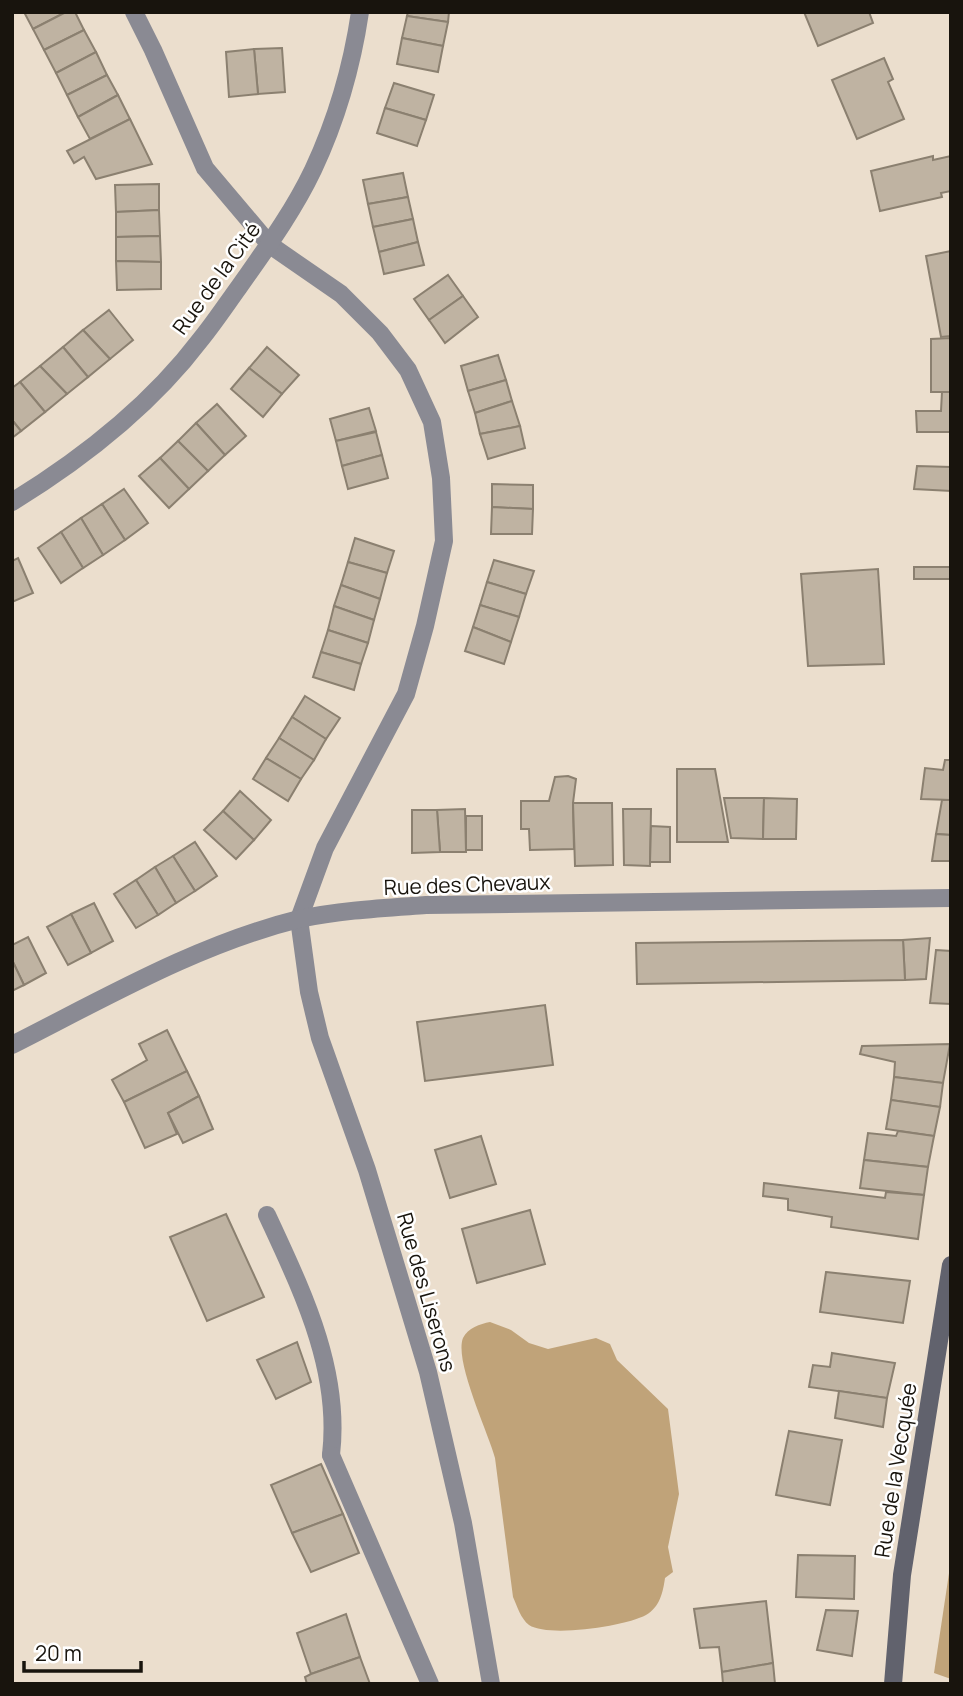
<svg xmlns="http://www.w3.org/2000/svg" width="963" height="1696" viewBox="0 0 963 1696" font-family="Manrope,sans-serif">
<rect width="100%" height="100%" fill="#ebdecd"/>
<g fill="#c0a379">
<path d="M490 1322 511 1330 529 1343 548 1349 596 1338 610 1344 617 1360 668 1409 679 1494 668 1547 673 1572 665 1578C663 1592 660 1607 646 1615 626 1626 549 1638 529 1625 521 1619 517 1606 513 1597L495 1458C488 1432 454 1361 463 1338 468 1328 480 1324 490 1322Z"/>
<polygon points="951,1560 951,1679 934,1673"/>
</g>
<g fill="#bfb3a2" stroke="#8b8070" stroke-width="2">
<polygon points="24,12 66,12 33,29"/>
<polygon points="66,12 75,12 84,30 44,50 33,29"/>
<polygon points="408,12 449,12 448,22 407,16"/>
<polygon points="804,12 869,12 873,23 818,46"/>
<polygon points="407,16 448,22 443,46 402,38"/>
<polygon points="84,30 96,52 56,73 44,50"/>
<polygon points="402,38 443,46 438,72 397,64"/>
<polygon points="282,48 285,92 258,94 254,49"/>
<polygon points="254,49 258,94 229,97 226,52"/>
<polygon points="96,52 107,75 67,95 56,73"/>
<polygon points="884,58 893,79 888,82 904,119 857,139 832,80"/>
<polygon points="107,75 118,95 78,117 67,95"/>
<polygon points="394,83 434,95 426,120 385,108"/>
<polygon points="118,95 130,119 90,139 78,117"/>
<polygon points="385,108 426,120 417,146 377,133"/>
<polygon points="130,119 152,164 96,179 84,157 74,163 67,151"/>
<polygon points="933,156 933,160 951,156 951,191 941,193 942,197 880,211 871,171"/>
<polygon points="403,173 408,197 368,204 363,180"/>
<polygon points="159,184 159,210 116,212 115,185"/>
<polygon points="408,197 413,219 373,227 368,204"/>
<polygon points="159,210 160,236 116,237 116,212"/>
<polygon points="413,219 418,242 379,252 373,227"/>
<polygon points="160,236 161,262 116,261 116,237"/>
<polygon points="418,242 424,265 384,274 379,252"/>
<polygon points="951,251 951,336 941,337 926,256"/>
<polygon points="116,261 161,262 161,289 117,290"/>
<polygon points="448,275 463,296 429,320 414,299"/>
<polygon points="463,296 478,317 445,343 429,320"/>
<polygon points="109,310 133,340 110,359 83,330"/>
<polygon points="83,330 110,359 88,377 63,347"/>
<polygon points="951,338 951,392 931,392 931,339"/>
<polygon points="63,347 88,377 67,394 40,366"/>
<polygon points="267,347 299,375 282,394 249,368"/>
<polygon points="498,355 506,380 468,391 461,366"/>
<polygon points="40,366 67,394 45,412 20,382"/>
<polygon points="249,368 282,394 263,417 231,389"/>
<polygon points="506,380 512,401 475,413 468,391"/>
<polygon points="20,382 45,412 21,431 12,420 12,388"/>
<polygon points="942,392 951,392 951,432 917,432 916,411 941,411"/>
<polygon points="512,401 520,426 480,434 475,413"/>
<polygon points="217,404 246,436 225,455 196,423"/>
<polygon points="369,408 376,431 336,441 330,419"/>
<polygon points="12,420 21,431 12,438"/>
<polygon points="196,423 225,455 208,471 178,441"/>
<polygon points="520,426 525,448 488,459 480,434"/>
<polygon points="376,432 382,455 342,466 336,441"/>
<polygon points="178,441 208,471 189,489 160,458"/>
<polygon points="382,455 388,478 348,489 342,466"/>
<polygon points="160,458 189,489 169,508 139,476"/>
<polygon points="917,466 951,467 951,491 914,489"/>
<polygon points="492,484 533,485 533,509 492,507"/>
<polygon points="124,489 148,523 125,540 102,504"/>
<polygon points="102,504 125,540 103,555 81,518"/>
<polygon points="492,507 533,509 532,534 491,534"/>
<polygon points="81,518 103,555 83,568 61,532"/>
<polygon points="61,532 83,568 61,583 38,548"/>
<polygon points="355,538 394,551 387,573 348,562"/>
<polygon points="18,558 33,593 12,602 12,561"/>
<polygon points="494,560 534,571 526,594 487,582"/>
<polygon points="348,562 387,573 380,599 341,585"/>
<rect x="914" y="567" width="37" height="12"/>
<polygon points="878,569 884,664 808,666 801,574"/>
<polygon points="487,582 526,594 519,617 480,605"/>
<polygon points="341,585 380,599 374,620 334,606"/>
<polygon points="480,605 519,617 511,642 473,627"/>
<polygon points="334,606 374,620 368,643 328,630"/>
<polygon points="473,627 511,642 504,664 465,651"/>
<polygon points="328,630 368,643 361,664 321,652"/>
<polygon points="321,652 361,664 354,690 313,677"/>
<polygon points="305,696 340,718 326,739 292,717"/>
<polygon points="292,717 326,739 314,760 279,738"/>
<polygon points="279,738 314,760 301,779 266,758"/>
<polygon points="266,758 301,779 288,801 253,779"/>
<polygon points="945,760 951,760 951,800 921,799 925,768 943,770"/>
<polygon points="677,769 715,769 728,842 677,842"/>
<polygon points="568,776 576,779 573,803 574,849 530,850 529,829 521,829 521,801 549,801 555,777"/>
<polygon points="240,791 271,820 254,840 223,811"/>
<polygon points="724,798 764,798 763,839 731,838"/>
<polygon points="764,798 797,799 796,839 763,839"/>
<polygon points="942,800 951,800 951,835 936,834"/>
<polygon points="573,803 612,803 613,865 575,866"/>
<polygon points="465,809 466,852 440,852 437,810"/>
<polygon points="623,809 651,809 650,866 624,865"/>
<polygon points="412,810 437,810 440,852 412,853"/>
<polygon points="223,811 254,840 236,859 204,830"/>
<rect x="466" y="816" width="16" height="34"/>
<polygon points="651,826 670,827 670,862 650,862"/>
<polygon points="936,834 951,835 951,861 932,861"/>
<polygon points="195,842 217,876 195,891 173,856"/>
<polygon points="173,856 195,891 176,903 155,867"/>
<polygon points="155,867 176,903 158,915 136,880"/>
<polygon points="136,880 158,915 136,928 114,894"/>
<polygon points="94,903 113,941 91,953 71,914"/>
<polygon points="71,914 91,953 68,965 47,927"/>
<polygon points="28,937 46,973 24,985 12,960 12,945"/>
<polygon points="930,938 926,979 905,980 903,940"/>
<polygon points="903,940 905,980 637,984 636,943"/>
<polygon points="936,950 951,951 951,1004 930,1003"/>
<polygon points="12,960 24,985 12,991"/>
<polygon points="545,1005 553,1065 425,1081 417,1022"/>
<polygon points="167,1030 187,1071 124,1102 112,1080 147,1060 139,1044"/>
<polygon points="950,1044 943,1083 894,1077 895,1062 860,1054 862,1046"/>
<polygon points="187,1071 199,1096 168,1113 177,1134 145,1148 124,1102"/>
<polygon points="894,1077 943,1083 940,1107 891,1100"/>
<polygon points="199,1096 213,1129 183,1143 168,1113"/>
<polygon points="891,1100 940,1107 934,1136 886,1129"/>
<polygon points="898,1131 934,1136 928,1167 864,1160 868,1133 896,1136"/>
<polygon points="481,1136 496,1184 450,1198 435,1150"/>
<polygon points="864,1160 928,1167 924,1195 860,1188"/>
<polygon points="764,1183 885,1198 886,1192 924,1195 918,1239 831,1227 832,1217 788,1210 788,1199 763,1196"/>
<polygon points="530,1210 545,1264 477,1283 462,1229"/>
<polygon points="226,1214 264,1297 207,1321 170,1237"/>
<polygon points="826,1272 910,1281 903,1323 820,1312"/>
<polygon points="297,1342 311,1382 276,1399 257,1360"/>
<polygon points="832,1353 895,1363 887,1398 809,1387 813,1365 830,1367"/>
<polygon points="839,1391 887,1398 883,1427 835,1418"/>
<polygon points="789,1431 842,1440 830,1505 776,1495"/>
<polygon points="321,1464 343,1514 292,1533 271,1485"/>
<polygon points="343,1514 359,1553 311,1572 292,1533"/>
<polygon points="798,1555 855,1556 854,1599 796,1597"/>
<polygon points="766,1601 773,1663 722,1672 719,1647 700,1648 694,1609"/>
<polygon points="826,1610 858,1611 852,1656 817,1650"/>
<polygon points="346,1614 360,1657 311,1674 297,1633"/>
<polygon points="360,1657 370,1684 307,1684 305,1677 311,1674"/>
<polygon points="773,1663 775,1684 723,1684 722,1672"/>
</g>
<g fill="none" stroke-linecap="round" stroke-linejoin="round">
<path stroke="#8a8a93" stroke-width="18" d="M267 1215C302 1291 341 1369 331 1455"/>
<g stroke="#8a8a93" stroke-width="18">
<polyline points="134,12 153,50 205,168 270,245 341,294 380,333 408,370 432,422 441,478 444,541 425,626 406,694 325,848 299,919 309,992 320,1038 367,1170 428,1372 463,1523 491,1684"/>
<path d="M12 502C82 459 151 405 201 339 214 323 226 305 239 287 265 250 293 212 313 170 336 121 352 66 360 12"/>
<path d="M12 1045C105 998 198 944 299 919 341 910 384 908 426 905L951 898"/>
<polyline points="331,1455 430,1684"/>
</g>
<polyline stroke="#61626d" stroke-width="18" points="893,1684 902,1575 951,1265"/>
</g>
<g text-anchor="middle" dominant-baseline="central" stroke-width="5" stroke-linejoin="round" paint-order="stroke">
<g font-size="21" fill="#18140d" stroke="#fff">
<text transform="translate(216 278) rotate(-54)">Rue de la Cité</text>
<text transform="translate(467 884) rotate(-2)">Rue des Chevaux</text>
<text transform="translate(427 1292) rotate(74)">Rue des Liserons</text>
<text transform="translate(895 1470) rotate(-81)">Rue de la Vecquée</text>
</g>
</g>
<rect width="963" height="1696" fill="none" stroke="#18140d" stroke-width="28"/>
<path d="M24 1661v10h117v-10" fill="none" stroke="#18140d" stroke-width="3.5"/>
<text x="35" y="1661" font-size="21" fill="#18140d" stroke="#ffffff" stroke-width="5" paint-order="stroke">20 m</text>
</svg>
